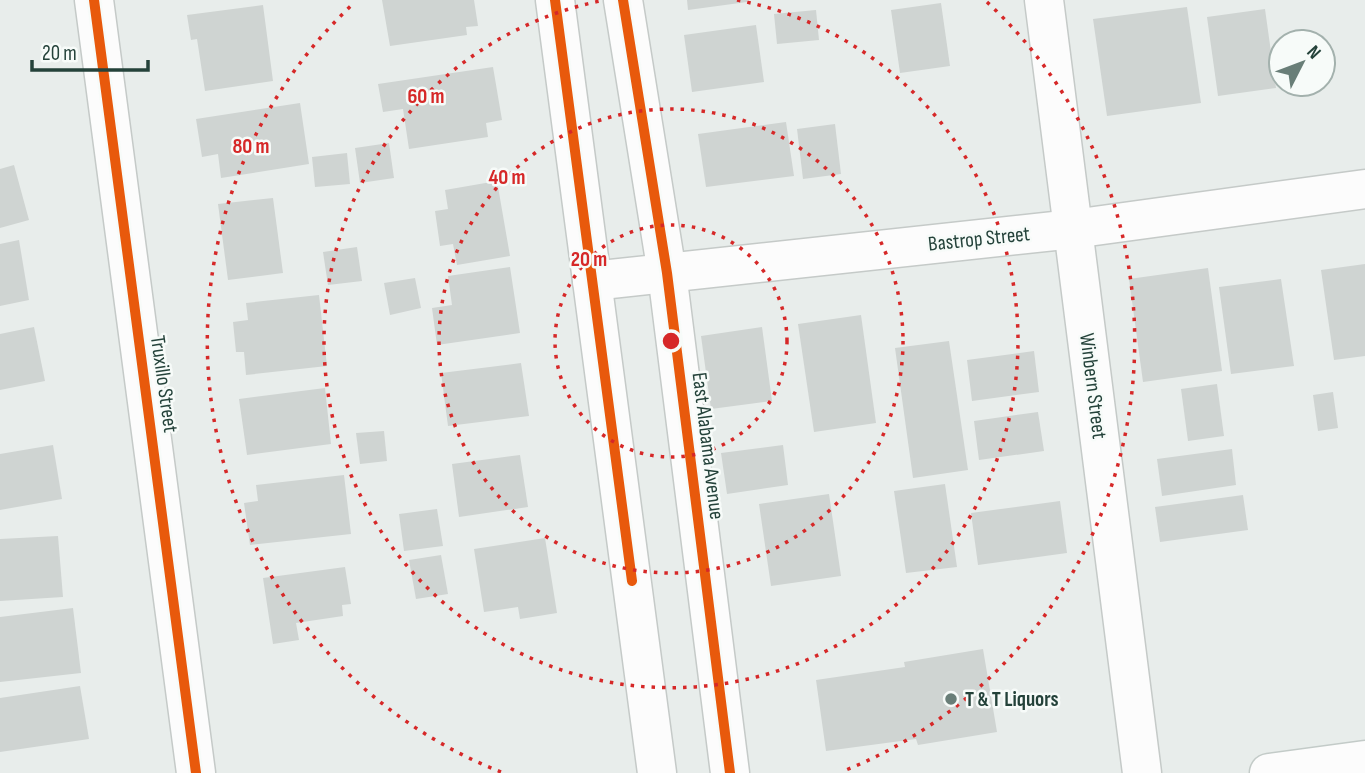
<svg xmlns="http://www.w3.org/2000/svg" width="1365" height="773" viewBox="0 0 1365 773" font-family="'Sofia Sans Condensed',sans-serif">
<rect width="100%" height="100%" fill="#e8edeb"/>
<g fill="#cfd4d2">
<polygon points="382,0 474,0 478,26 466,27 467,35 390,46"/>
<polygon points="687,0 747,0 747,2 688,10"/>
<polygon points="941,3 950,66 900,73 891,10"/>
<polygon points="263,5 273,81 205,91 197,39 191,40 187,15"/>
<polygon points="1187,7 1201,103 1107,116 1093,19"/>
<polygon points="1265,9 1276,88 1218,96 1207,17"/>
<polygon points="816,10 819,40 777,44 774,14"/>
<polygon points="756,25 764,82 692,92 684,35"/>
<polygon points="493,67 502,120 486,123 488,137 409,149 403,109 383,112 378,84"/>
<polygon points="300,103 309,164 221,178 218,154 202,157 196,119"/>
<polygon points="786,122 794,176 706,187 698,134"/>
<polygon points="835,124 841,174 803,179 797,129"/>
<polygon points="389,143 394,178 360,183 355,148"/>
<polygon points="347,153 350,184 315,187 312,157"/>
<polygon points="14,165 29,220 0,228 0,169"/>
<polygon points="497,181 510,256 457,265 453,244 440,246 435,211 448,209 445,190"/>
<polygon points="273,198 283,273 228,280 218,204"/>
<polygon points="19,240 29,300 0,306 0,244"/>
<polygon points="357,247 362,281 328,285 323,252"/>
<polygon points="1365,264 1365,356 1334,360 1321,270"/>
<polygon points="510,267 520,333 437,345 432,308 452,305 448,276"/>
<polygon points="1208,268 1222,371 1143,382 1129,279"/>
<polygon points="415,278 421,308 390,315 384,283"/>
<polygon points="1281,279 1294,366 1231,374 1219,287"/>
<polygon points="319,295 327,366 246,375 244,352 236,352 233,322 248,320 246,303"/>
<polygon points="861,315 876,423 814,432 798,324"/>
<polygon points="34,327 45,381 0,390 0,334"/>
<polygon points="762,327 772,401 711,409 701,336"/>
<polygon points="949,341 968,470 913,478 895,348"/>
<polygon points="1034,351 1039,392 972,401 967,360"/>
<polygon points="521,363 529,416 448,426 441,373"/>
<polygon points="1217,384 1224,436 1188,441 1181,389"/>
<polygon points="325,388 331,444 247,455 239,399"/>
<polygon points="1333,392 1338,428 1318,431 1313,395"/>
<polygon points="1038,412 1044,451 979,460 974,421"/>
<polygon points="384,431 387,461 360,464 356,433"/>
<polygon points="53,445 62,499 0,510 0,454"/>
<polygon points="783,445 788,485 727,494 721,453"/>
<polygon points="1232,449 1236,485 1162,496 1157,459"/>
<polygon points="520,455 528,507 459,517 452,464"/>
<polygon points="344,475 351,534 250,545 244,503 258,501 256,485"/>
<polygon points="945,484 957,567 906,573 894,491"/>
<polygon points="829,494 841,576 771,586 759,504"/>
<polygon points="1243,495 1248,530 1160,542 1155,507"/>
<polygon points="1060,501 1067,553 978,565 971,513"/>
<polygon points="437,509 443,546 404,551 399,514"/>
<polygon points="58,536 63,597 0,601 0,539"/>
<polygon points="545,538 557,613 520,619 518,607 484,612 474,549"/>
<polygon points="441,555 448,594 416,599 409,560"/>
<polygon points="345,567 351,604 342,605 343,616 296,623 299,640 273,644 263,578"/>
<polygon points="73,608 81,673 0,682 0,617"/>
<polygon points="983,649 997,732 918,745 916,739 826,751 816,680 905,667 904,662"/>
<polygon points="80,686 89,739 0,752 0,698"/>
</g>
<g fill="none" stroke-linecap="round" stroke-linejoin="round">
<g stroke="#c5cac8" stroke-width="41">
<g id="minor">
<polyline points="94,0 196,773"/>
<polyline points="1044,0 1142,773"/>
<polyline points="592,281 1073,229 1365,189"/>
</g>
</g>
<g stroke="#c5cac8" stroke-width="41">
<g id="tertiary">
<polyline points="555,0 657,773"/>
<polyline points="623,0 667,273 730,773"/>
</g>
</g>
<g stroke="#c3cbc8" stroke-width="41">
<polyline id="secondary" points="1269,773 1365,760"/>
</g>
<use href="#minor" stroke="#fcfcfc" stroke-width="38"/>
<use href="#tertiary" stroke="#fcfcfc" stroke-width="38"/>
<use href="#secondary" stroke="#fcfcfc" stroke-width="38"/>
<g stroke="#f7fbf9" stroke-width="15">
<g id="cycleway">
<polyline points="94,0 196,773"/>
<polyline points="555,0 632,581"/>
<polyline points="623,0 667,273 730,773"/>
</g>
</g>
<use href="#cycleway" stroke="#e8590c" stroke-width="10"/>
</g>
<g fill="none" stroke="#d62828" stroke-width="3.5" stroke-dasharray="3.5 7">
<circle cx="671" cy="341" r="116"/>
<circle cx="671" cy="341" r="232"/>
<path d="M737 0A347 347 0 1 1 605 0"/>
<path d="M501 772A463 463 0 0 1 355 2M987 2A463 463 0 0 1 841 772"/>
</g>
<circle fill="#697e78" stroke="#f7fbf9" stroke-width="2.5" cx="951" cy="699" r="7"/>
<g text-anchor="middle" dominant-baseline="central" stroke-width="5" stroke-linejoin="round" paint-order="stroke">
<g font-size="21" fill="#24423a" stroke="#f7fbf9">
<text transform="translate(979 239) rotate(-6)">Bastrop Street</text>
<text transform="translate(164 384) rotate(82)">Truxillo Street</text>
<text transform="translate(1093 386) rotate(83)">Winbern Street</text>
<text transform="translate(708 446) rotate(83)">East Alabama Avenue</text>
</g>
<g font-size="21" font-weight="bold" fill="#24423a" stroke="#f7fbf9" text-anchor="start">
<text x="965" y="699">T &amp; T Liquors</text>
</g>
</g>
<circle cx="671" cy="341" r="10" fill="#d62828" stroke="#f7fbf9" stroke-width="3.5"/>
<g font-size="21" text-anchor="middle" font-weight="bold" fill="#d62828" stroke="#f7fbf9" stroke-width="5" stroke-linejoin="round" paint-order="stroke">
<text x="426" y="103">60 m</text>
<text x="251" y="153">80 m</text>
<text x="507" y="184">40 m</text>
<text x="589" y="266">20 m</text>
</g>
<g transform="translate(1302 63) rotate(48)"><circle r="33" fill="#f7fbf9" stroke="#a3b1ad" stroke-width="2"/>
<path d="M0-5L12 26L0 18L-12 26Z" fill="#697e78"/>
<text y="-10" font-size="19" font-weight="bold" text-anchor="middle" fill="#24423a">N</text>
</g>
<path d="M32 60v10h116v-10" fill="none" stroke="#24423a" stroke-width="3.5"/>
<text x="42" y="60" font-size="21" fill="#24423a" stroke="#f7fbf9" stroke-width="5" paint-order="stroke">20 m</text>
</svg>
